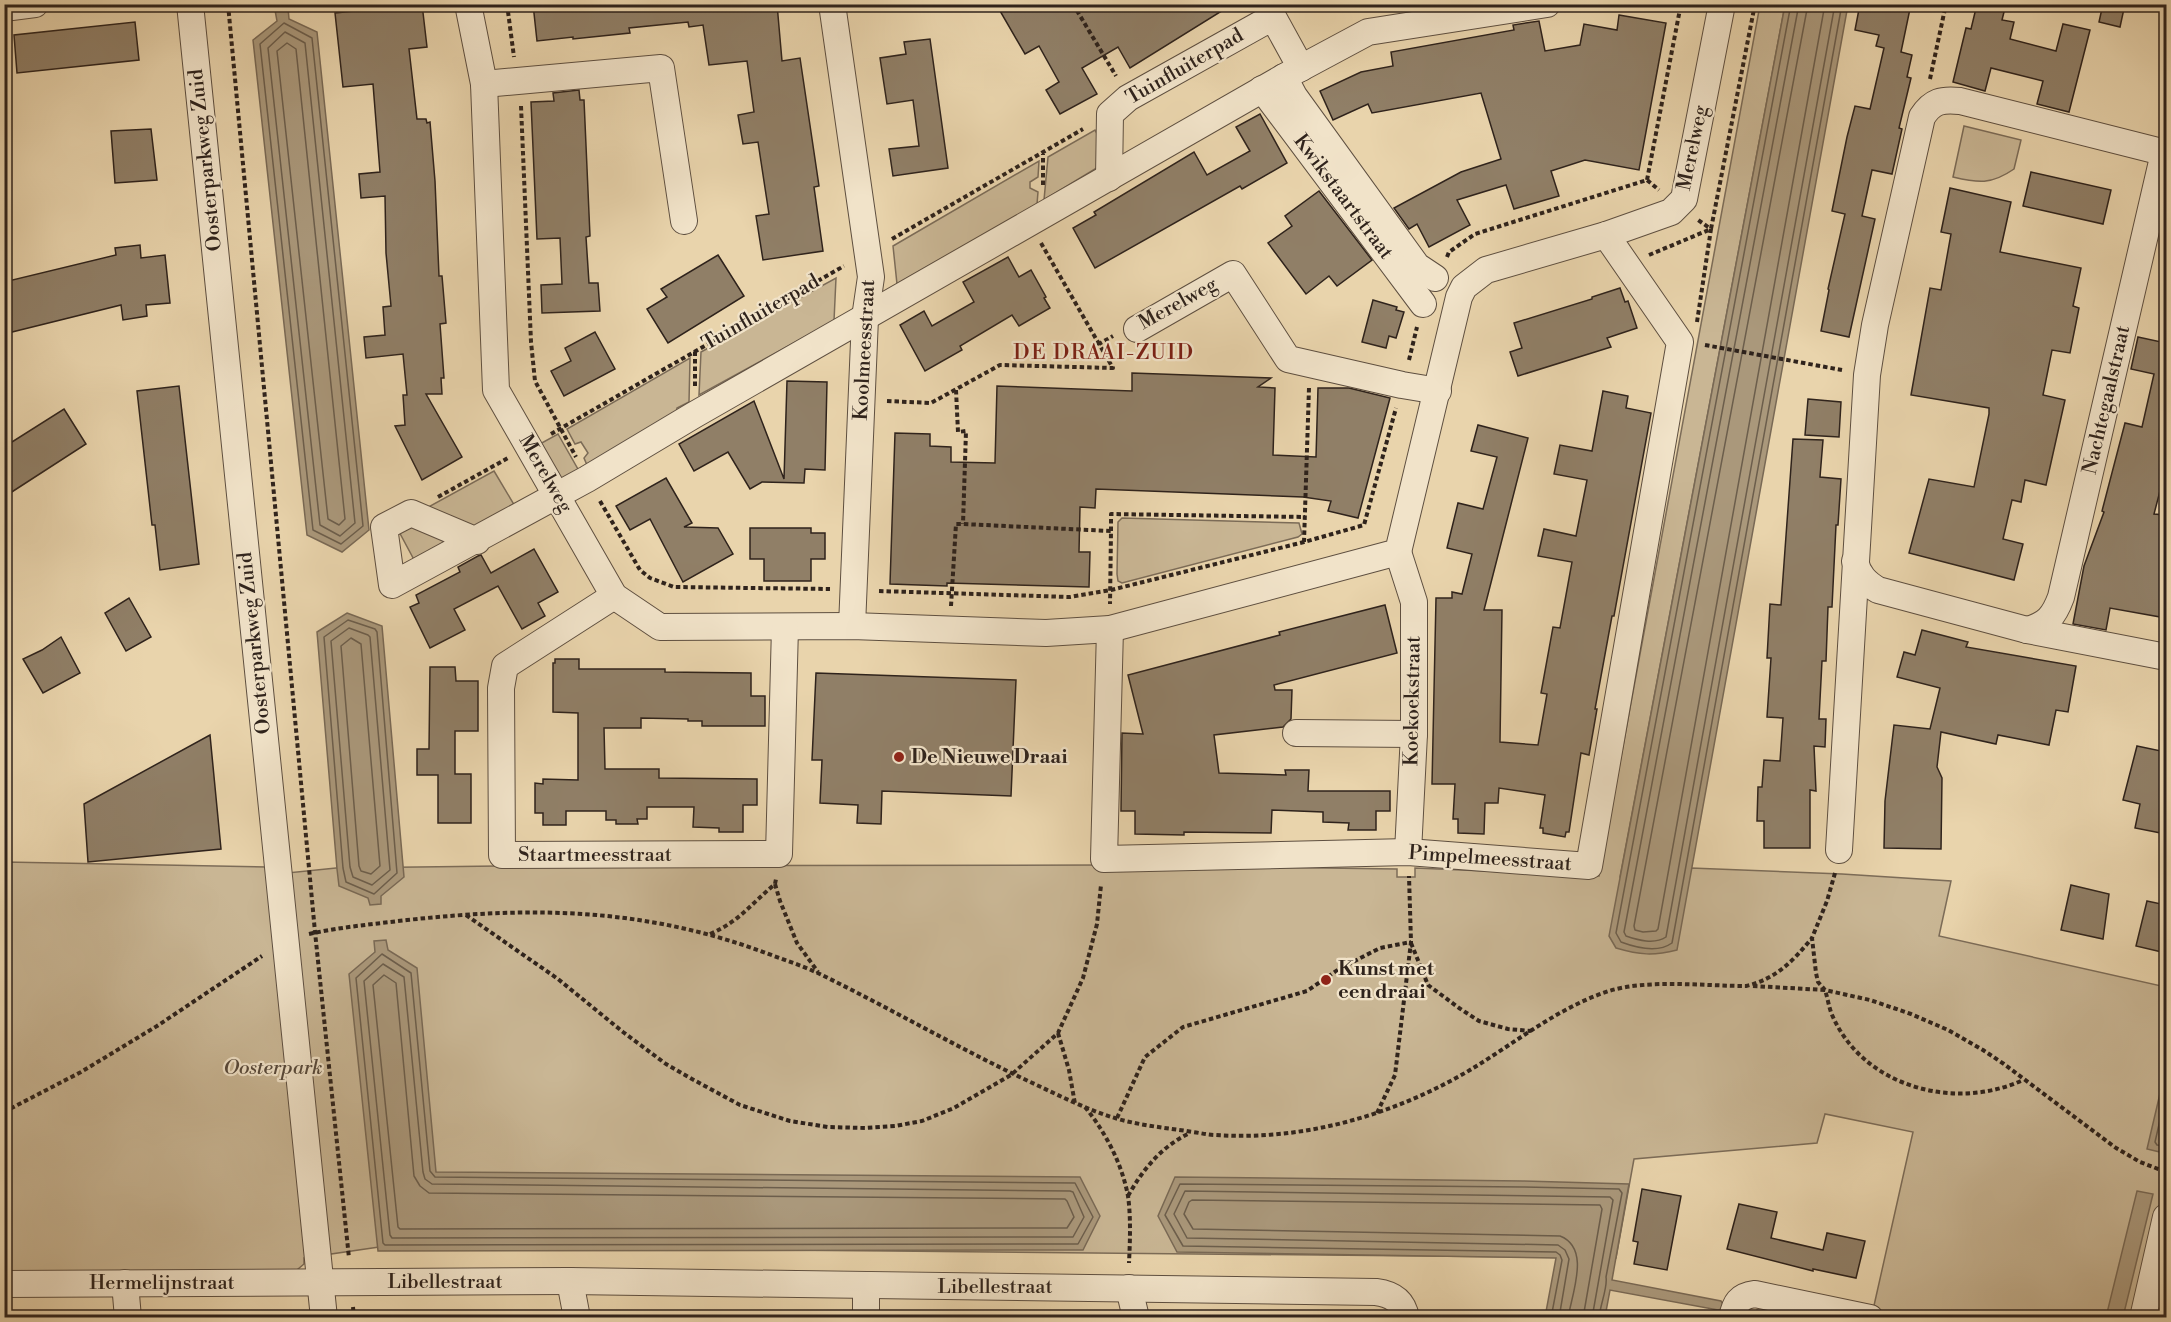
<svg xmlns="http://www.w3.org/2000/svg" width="2171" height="1322" viewBox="0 0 2171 1322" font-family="'Libre Bodoni',serif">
<rect width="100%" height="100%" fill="#e9d4ac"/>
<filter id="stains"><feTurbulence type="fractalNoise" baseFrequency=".00333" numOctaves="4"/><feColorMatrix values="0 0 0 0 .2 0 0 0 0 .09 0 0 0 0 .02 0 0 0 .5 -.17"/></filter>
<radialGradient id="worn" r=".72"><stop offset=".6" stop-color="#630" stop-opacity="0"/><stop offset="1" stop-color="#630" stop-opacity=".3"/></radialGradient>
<g fill="#c9b694" stroke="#7c6c58" stroke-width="1.5">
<polygon points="1760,5 1785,5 1620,877 1691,868 1842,874 1951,881 1939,936 2166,987 2166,1317 1909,1318 1873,1310 1913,1132 1825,1114 1817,1143 1634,1159 1616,1258 386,1246 304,1258 304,1264 291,1275 5,1273 5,862 267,867 268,875 336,868 499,866 1103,865 1397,869 1397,877 1415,877 1415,868 1599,876"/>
<path d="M1964 126 2021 140 2014 169C1991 185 1978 183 1953 177Z"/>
<polygon points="1095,130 1103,146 1100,166 1044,200 1048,157"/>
<polygon points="1039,161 1038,177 1030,182 1030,188 1038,192 1037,204 897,284 893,246"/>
<polygon points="836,278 834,321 699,395 701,352"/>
<polygon points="690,358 689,402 677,408 674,422 590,472 584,458 588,453 581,442 575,444 567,429"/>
<polygon points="558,434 583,478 563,489 538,445"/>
<polygon points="494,471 519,513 484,533 423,510"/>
<polygon points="409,518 470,541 419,569 396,526"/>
<polygon points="1122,518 1299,523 1302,534 1298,537 1122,583 1118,581 1117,574 1118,522"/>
</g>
<g fill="#aa987b" stroke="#796955" stroke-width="1.5">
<path d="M1785 5H1848L1677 950C1653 956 1640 955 1616 948L1609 936Z"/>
<polygon points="288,8 289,19 317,32 369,530 342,552 307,535 253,40 277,21 275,10"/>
<polygon points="347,613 382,626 404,877 381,896 381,904 370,905 368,898 339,886 337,869 317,632"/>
<polygon points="386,940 388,950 417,968 436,1172 1080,1177 1100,1216 1083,1250 378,1251 349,974 375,952 374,941"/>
<polygon points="2166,1068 2166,1141 2164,1153 2147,1149"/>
<polygon points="1175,1177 1523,1181 1629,1184 1612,1280 1721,1301 1723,1304 1722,1309 1718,1310 1610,1290 1605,1317 1545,1317 1556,1258 1177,1252 1158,1216"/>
<polygon points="2137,1191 2153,1194 2123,1317 2106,1317"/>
<polygon points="1757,1310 1788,1317 1751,1317 1752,1313"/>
<polygon points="445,1312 451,1317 398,1317 405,1313"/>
</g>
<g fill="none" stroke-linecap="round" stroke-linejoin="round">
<g stroke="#6c5e4c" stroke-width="1.5">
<path d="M1791 4 1616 933 1621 942C1637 948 1658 953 1672 943L1842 4"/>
<path d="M1799 4 1624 932 1626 936C1638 940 1654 945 1666 937L1835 4"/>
<polyline points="1808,4 1634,926 1635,930 1643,932 1656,931 1658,929 1825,4"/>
<polygon points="284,23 312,38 363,526 341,544 313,530 260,44"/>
<polygon points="285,32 305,43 355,523 340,536 320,525 268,48"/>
<polygon points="287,43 296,49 345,519 339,525 328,519 277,51"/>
<polygon points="348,620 375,629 377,632 397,873 374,894 346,882 343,868 324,637"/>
<polygon points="349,628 368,635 370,637 390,870 372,885 353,877 350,867 331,641"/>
<polygon points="351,638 361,644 380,866 371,874 361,871 359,866 341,646"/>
<polygon points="382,954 411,973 430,1171 435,1177 1075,1183 1093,1217 1078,1244 385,1245 383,1243 356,978"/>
<polygon points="383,964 404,977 423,1172 425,1179 432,1184 1070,1191 1073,1192 1084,1217 1073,1237 392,1238 390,1235 364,981"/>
<polygon points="384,975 396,983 414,1176 420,1186 429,1193 1065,1199 1067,1201 1074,1217 1067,1228 400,1229 398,1227 373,985"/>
<polyline points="2166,1094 2155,1142 2157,1145 2166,1146"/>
<path d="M1551 1318 1562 1260 1560 1255 1556 1252 1183 1246 1165 1215 1180 1184 1523 1187 1619 1189 1622 1193 1606 1277C1608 1287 1600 1305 1599 1318"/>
<polyline points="1559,1318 1569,1259 1565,1250 1558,1245 1187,1238 1174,1214 1185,1191 1610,1197 1613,1200 1592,1318"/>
<path d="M1568 1318C1572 1293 1591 1248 1560 1236L1193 1229 1184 1214 1189 1202 1192 1200 1600 1205 1602 1209 1583 1318"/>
</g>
</g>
<g fill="#907f67" stroke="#2f231c" stroke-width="1.5">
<polygon points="422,4 427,47 409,49 417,119 426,119 427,123 430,122 435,181 439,276 442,276 446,323 440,324 444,378 441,378 442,394 426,394 462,457 422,480 395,426 405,425 403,395 407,395 403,354 366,358 364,337 385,335 383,307 391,306 386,253 385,196 361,198 359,174 380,172 373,84 343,87 335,13"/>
<polygon points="533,4 777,4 782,61 800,58 819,186 814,187 823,251 763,260 756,216 769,214 758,142 743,144 738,115 754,112 747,61 709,65 703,25 689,27 688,22 629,28 630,33 573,39 573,37 537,41"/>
<polygon points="996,4 1233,4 1130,68 1118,47 1082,68 1097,94 1060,114 1046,90 1059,82 1039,46 1025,54"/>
<polygon points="1860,4 1911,4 1901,52 1912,55 1907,77 1911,78 1899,128 1902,129 1892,174 1872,170 1862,216 1875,219 1849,337 1821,331 1829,290 1828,289 1845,214 1832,211 1847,137 1855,106 1870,109 1884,48 1876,46 1879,35 1855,30"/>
<polygon points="1977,4 2006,4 2002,20 2014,22 2010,39 2056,51 2063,24 2090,30 2069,112 2037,104 2043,81 1991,68 1985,91 1953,82 1966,28 1971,29"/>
<polygon points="2103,4 2125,4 2120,27 2099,22"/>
<polygon points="1619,15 1666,23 1639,170 1585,160 1551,171 1559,196 1514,209 1506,185 1457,200 1470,225 1429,247 1417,224 1409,229 1394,208 1461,172 1501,159 1481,93 1372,113 1368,104 1333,120 1320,91 1361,72 1393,66 1391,52 1514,30 1513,25 1539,21 1545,51 1580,45 1584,24 1617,30"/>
<polygon points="135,22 139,60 17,73 14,35"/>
<polygon points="930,39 948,168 893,176 889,149 919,146 913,100 887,104 880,58 906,54 904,42"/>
<polygon points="579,90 580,100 584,100 590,236 586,237 589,283 598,283 600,311 542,313 541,285 562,284 560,238 537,239 531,102 554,101 553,93"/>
<polygon points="1260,114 1287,163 1242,189 1240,186 1095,268 1073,228 1096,215 1094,212 1194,152 1207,175 1250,151 1236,127"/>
<polygon points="151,129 157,180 115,183 111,131"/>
<polygon points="2031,172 2111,190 2103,224 2023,206"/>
<polygon points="1950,188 2011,202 2000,252 2081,268 2073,306 2079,308 2070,353 2052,350 2043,395 2065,400 2046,485 2025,480 2021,502 2012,500 2003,539 2023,544 2014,580 1909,553 1929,479 1974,487 1989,414 1989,408 1911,395 1930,288 1941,290 1951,234 1941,232"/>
<polygon points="1319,191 1372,260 1337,286 1329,276 1306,294 1268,243 1292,226 1285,216"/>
<polygon points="140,245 141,258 165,255 170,303 146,305 147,316 123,320 121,305 4,334 4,282 116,255 115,248"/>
<polygon points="718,255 744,296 668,343 647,309 667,297 661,289"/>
<polygon points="1008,257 1019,277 1031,270 1046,297 1044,298 1050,308 1019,326 1012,315 960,346 962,350 925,371 900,325 924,311 932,326 974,302 963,282"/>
<polygon points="1620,288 1625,302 1628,301 1637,328 1607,338 1611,347 1518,376 1510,352 1522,348 1514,323 1592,299 1592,297"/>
<polygon points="1373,300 1397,307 1396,310 1404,312 1396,338 1389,336 1386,348 1362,342"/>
<polygon points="595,332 615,369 564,396 551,371 571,361 565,348"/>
<polygon points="2138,337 2166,343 2166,468 2154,514 2166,515 2166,618 2110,608 2106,630 2073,624 2084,566 2104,512 2102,511 2125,423 2142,427 2154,374 2131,369"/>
<polygon points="1132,373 1271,378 1258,387 1275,388 1273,455 1316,457 1318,388 1349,388 1390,398 1358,518 1328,511 1331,501 1303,497 1096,489 1095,508 1080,507 1079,552 1090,552 1089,587 947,583 947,586 890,584 895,433 930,434 930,446 951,447 951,462 995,463 997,386 1132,391"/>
<polygon points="787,381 827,382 825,470 805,469 804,483 762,482 750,489 728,452 694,471 679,444 754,401 784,479"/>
<polygon points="179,386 199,564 160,570 155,525 152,525 137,391"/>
<polygon points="1603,391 1628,396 1626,408 1651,413 1614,616 1612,616 1595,709 1597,709 1589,755 1581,753 1569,832 1566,832 1565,837 1543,833 1543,828 1540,828 1545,795 1499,788 1498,803 1485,803 1484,834 1458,833 1458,819 1453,819 1455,784 1432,784 1436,598 1452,598 1452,592 1462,594 1472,554 1447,548 1458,503 1483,509 1497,457 1471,451 1478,425 1528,438 1484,610 1502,610 1500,742 1538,745 1547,694 1541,693 1553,627 1560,628 1572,562 1538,556 1544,529 1576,536 1587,480 1554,474 1560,445 1592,451"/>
<polygon points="1808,399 1841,402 1839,437 1805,435"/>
<polygon points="64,409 86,444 4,497 4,447"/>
<polygon points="1793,439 1823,440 1820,477 1841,479 1838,525 1836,525 1832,607 1828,607 1826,661 1822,661 1819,719 1826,719 1825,747 1814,746 1816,791 1810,790 1810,848 1764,848 1764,821 1757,821 1758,787 1762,787 1764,760 1780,761 1783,718 1767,717 1771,658 1767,658 1770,604 1781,605"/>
<polygon points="666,478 692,523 684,527 718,528 733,554 683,582 650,519 630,530 616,506"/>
<polygon points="750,528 811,528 811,533 825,533 825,559 811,559 811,581 764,581 764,559 750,559"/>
<polygon points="534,549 558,592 538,603 545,616 522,629 498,586 454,609 465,630 430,648 410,607 419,603 416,595 460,572 458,567 478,556 481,555 491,573"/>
<polygon points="129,598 151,637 126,651 105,613"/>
<polygon points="1385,605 1397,653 1274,685 1275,690 1292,690 1291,719 1283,727 1214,735 1219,773 1286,775 1285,770 1309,770 1308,791 1390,791 1390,811 1376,811 1376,830 1348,830 1349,823 1323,822 1323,812 1272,810 1271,833 1184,832 1184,835 1135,834 1135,811 1121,811 1122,733 1143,734 1128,675 1280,635 1279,632"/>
<polygon points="1922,630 1968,642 1966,647 2076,666 2068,712 2056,710 2049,745 1998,735 1996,744 1941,732 1937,767 1942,778 1941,849 1884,848 1885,801 1894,725 1930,729 1940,688 1897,677 1904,652 1915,655"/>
<polygon points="61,637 80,673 43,693 23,659 42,650"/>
<polygon points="555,659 579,659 579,669 665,669 665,672 751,673 751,696 765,696 765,726 702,726 702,721 688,721 688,719 641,718 641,728 604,728 605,769 659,769 659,778 757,779 757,805 743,805 743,832 719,832 719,828 693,827 694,807 647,807 647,819 637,819 638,824 616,824 616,820 606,820 606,811 566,811 566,825 543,825 543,813 535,813 535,783 543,784 543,779 578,780 578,713 553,712 553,663 555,663"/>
<polygon points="430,667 455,667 456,681 478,681 478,731 455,731 455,774 471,774 471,823 438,823 438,775 417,775 417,749 429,749"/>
<polygon points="816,673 1016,680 1011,796 882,791 881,824 857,823 858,805 820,803 822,760 812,760"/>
<polygon points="210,735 221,849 88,862 84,804"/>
<polygon points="2137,746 2166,752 2166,834 2135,828 2140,804 2123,800"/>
<polygon points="2071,885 2109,894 2103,939 2061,930"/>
<polygon points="2147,901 2166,905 2166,953 2136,946"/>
<polygon points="1642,1189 1681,1196 1667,1270 1634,1264 1638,1242 1633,1241"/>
<polygon points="1739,1204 1777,1212 1771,1238 1823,1250 1827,1233 1865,1241 1856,1278 1813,1269 1813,1271 1727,1249"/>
</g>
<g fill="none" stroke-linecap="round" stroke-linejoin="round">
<g stroke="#5e4f40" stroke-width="28">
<g id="minor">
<polyline points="190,4 324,1318"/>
<polyline points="468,4 484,84 496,390 614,596 660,627 852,626 1046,633 1110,629 1398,552 1459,297 1464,287 1486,270 1606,235 1671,212 1684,199 1722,4"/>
<polyline points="832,4 871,277 865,318 852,626"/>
<polyline points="4,8 35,4"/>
<polyline points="1284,77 1294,96 1417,266 1435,278"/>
<polyline points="484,84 661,68 684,221"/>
<polyline points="1262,89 1423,304"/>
<polyline points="1109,178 1110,114 1128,98 1273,17 1301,68"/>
<polyline points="1137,329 1233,274 1288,359 1402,385 1438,391"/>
<polyline points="477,541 411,513 384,527 392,585 587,479 694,415 1284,77 1368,32 1547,4"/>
<polyline points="1398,552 1414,602 1414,734 1408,852"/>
<path d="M1855 561C1858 575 1866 583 1878 590L2027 630 2166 657"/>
<polyline points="614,596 505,666 501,688 502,855 779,854 785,627"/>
<polyline points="1110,629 1104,859 1408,852 1589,866 1680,342 1606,235"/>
<path d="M2027 630C2047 625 2054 616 2061 597L2164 153"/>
<polyline points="1296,733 1414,734"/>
<path d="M1839 850 1867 375 1875 325 1922 117C1932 101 1942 99 1960 101L2166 153"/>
<polyline points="570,1281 577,1318"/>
<polyline points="125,1283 128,1318"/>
<path d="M4 1284 570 1281 1376 1292C1392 1294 1403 1301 1406 1318"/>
<polyline points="1129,1288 1136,1318"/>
<polyline points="866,1318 866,1286"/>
<path d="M1732 1318C1735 1303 1739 1296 1755 1294L1870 1318"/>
<polyline points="2143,1318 2166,1217"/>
</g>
</g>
<g stroke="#2f231c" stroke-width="4" stroke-dasharray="4.5 3" stroke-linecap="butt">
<polyline points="228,4 315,932 349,1258"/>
<polyline points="507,4 514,57"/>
<polyline points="1073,4 1116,76"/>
<polyline points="1930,79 1946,4"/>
<polyline points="521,106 531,342 535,381 576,457"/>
<polyline points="1647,180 1681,4"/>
<polyline points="1043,185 1043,154"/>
<polyline points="892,239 1083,129"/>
<polyline points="1041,243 1099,344"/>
<polyline points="1649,255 1711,229 1755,4"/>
<polyline points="1447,257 1449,252 1475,234 1647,180 1659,190"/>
<polyline points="1697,322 1711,229 1698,220"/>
<polyline points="1705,345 1842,370"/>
<polyline points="1409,360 1417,327"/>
<polyline points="695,386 695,351"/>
<polyline points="1309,388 1304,542 1364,525 1396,408"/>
<polyline points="956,390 958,432 966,431 963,524"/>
<polyline points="887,401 931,403 1000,365 1113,368 1099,344 1113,336"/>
<polyline points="551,434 844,266"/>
<polyline points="438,497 508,458"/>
<polyline points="600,501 640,570 650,578 674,587 830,589"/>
<polyline points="1111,531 1111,514 1305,517"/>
<polyline points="879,591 1070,597 1111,590 1304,542"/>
<polyline points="951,606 956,524 963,524 1111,531 1110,604"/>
<polyline points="1835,873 1827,901 1812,938 1816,973 1818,982 1825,990 1870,1000 1911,1014 1948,1030 1983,1050 2004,1064 2116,1148 2140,1162 2166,1172"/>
<polyline points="775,884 780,901 797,943 818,972"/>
<polyline points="466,915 558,979 623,1032 666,1064 692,1079 740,1105 790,1121 828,1127 865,1128 895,1126 922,1121 954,1108 1011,1075 1058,1033 1083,978 1097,924 1101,885"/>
<path d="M309 934C341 927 374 924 407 920 538 906 649 908 774 956 791 962 808 968 824 976 897 1012 967 1053 1041 1087 1066 1099 1091 1111 1118 1119 1143 1126 1168 1128 1193 1132 1201 1133 1208 1135 1216 1135 1304 1141 1394 1115 1470 1070 1515 1043 1559 1007 1609 991 1648 979 1704 986 1746 986 1776 979 1793 961 1812 938"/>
<path d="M710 934C740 921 751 904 775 884L776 879"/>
<polyline points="1411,943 1428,985 1459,1008 1479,1021 1508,1029 1531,1031"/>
<path d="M1753 986 1825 990C1828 999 1829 1009 1833 1017 1865 1088 1956 1111 2023 1080"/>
<polyline points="1058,1033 1069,1070 1075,1104"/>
<path d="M1085 1107C1106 1133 1122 1164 1128 1196 1131 1217 1130 1242 1129 1263"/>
<polyline points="4,1112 81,1072 157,1026 262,956"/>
<polyline points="1377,1113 1395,1075 1411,942 1409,876"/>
<polyline points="1117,1118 1145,1057 1183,1027 1307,991 1339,969 1380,948 1411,942"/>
<path d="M1128 1196C1143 1169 1162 1146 1190 1133"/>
<polyline points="353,1307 354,1318"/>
</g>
<use href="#minor" stroke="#f1e3c9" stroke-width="26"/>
</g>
<g fill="#8f2418" stroke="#f1e3c9" stroke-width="2">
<circle cx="899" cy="757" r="6"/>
<circle cx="1326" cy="980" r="6"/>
</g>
<g text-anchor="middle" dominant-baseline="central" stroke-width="4.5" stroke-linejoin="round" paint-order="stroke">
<g font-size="20" fill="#2f231c" stroke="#f1e3c9">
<text transform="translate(1185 67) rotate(-30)">Tuinfluiterpad</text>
<text transform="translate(1693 148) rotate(-78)">Merelweg</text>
<text transform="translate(206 160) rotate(-96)">Oosterparkweg Zuid</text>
<text transform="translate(1343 197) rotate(53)">Kwikstaartstraat</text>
<text transform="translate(1178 304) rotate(-29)">Merelweg</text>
<text transform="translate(761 313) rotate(-30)">Tuinfluiterpad</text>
<text transform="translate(865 350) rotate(-87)">Koolmeesstraat</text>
<text transform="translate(2107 400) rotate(-77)">Nachtegaalstraat</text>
<text transform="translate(545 474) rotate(60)">Merelweg</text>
<text transform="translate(255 643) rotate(-96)">Oosterparkweg Zuid</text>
<text transform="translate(1413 701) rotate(-89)">Koekoekstraat</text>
<text x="595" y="855">Staartmeesstraat</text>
<text transform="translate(1490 859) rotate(4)">Pimpelmeesstraat</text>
<text x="445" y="1282">Libellestraat</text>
<text x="162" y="1283">Hermelijnstraat</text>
<text x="995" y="1287">Libellestraat</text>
</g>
<g font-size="20" font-weight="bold" fill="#2f231c" stroke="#f1e3c9" text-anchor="start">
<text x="911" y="757">De Nieuwe Draai</text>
<text x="1338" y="969">Kunst met<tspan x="1338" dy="23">een draai</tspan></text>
</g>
<g font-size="20" font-style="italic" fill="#56483a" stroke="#f1e3c9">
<text x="273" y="1068">Oosterpark</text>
</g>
<g font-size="21" letter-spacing="1.5" fill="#7a1f14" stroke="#f1e3c9">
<text x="1104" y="353">DE DRAAI-ZUID</text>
</g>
</g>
<rect width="2171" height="1322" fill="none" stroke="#e9d4ac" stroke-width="24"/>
<rect x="6" y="6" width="2159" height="1310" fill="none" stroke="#2f231c" stroke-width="3"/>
<rect x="12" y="12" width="2147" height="1298" fill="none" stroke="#2f231c" stroke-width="1.5"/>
<rect width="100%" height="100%" filter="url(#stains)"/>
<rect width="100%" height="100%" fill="url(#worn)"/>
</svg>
